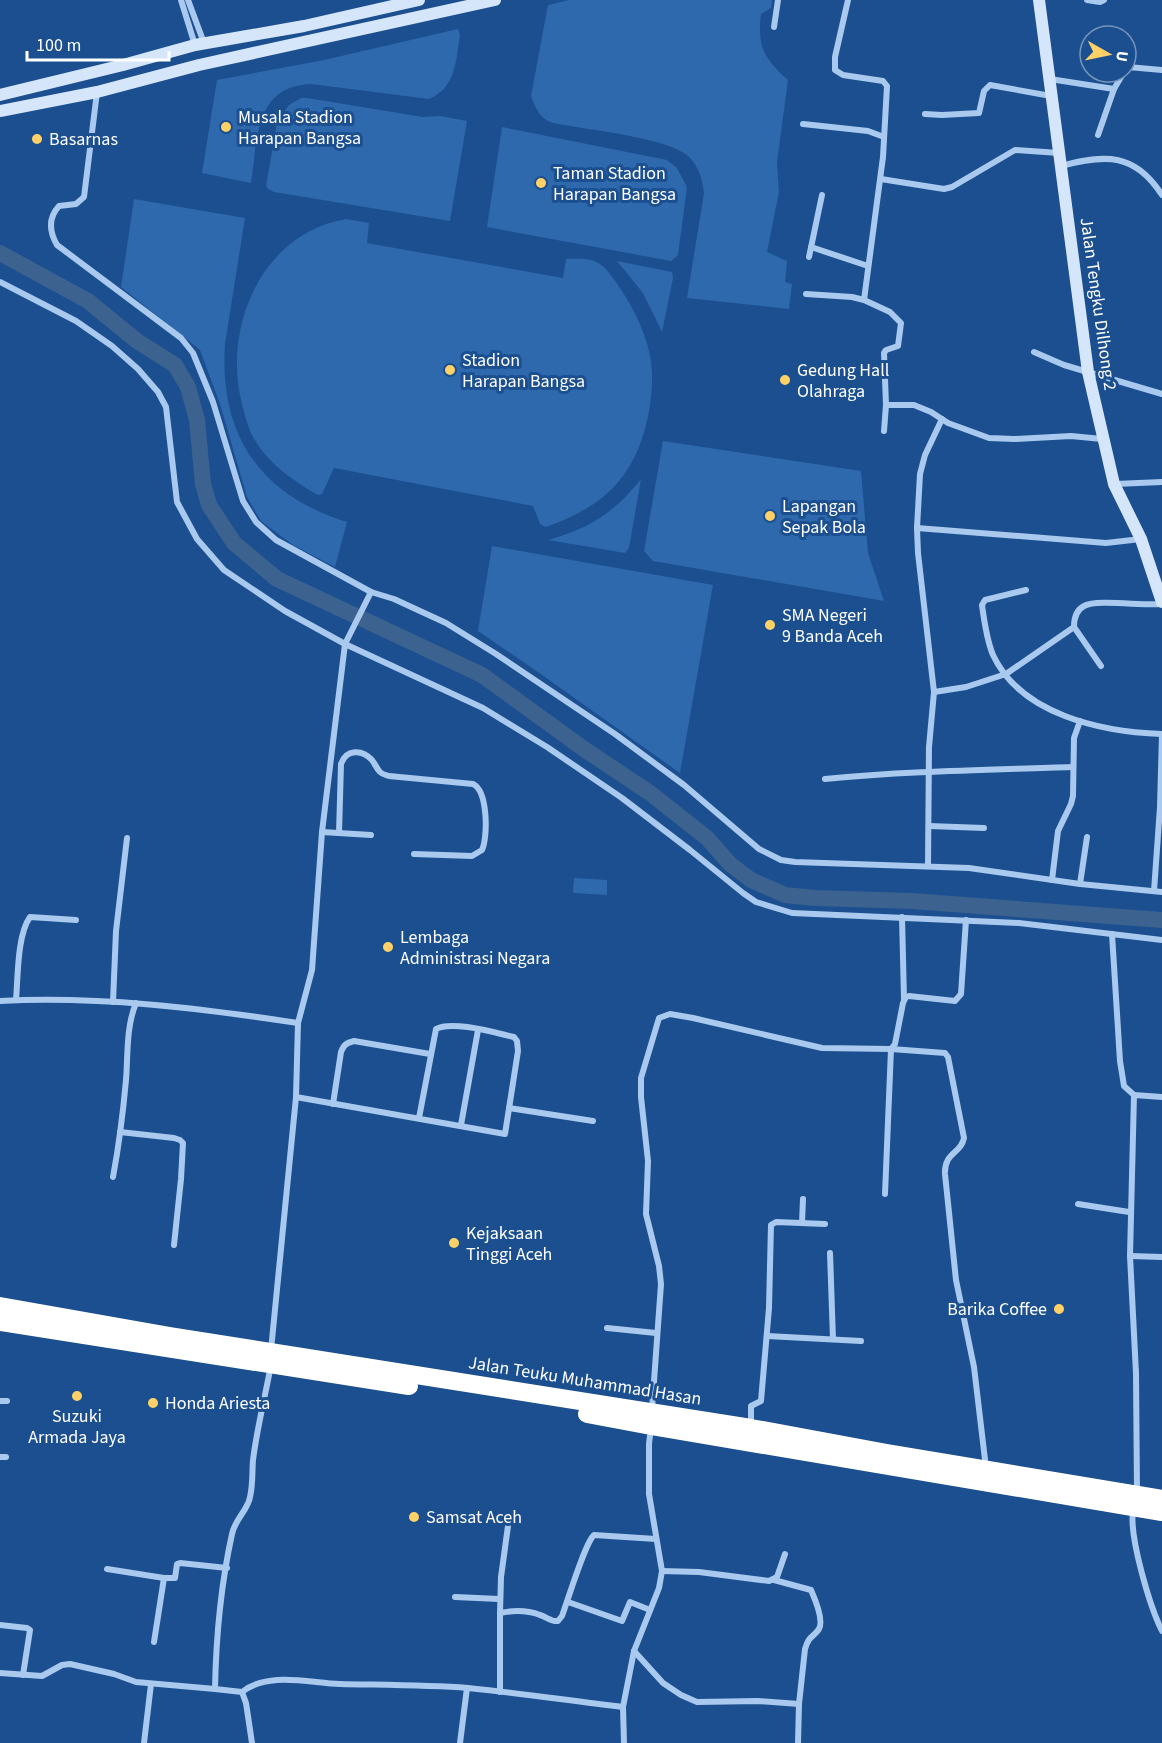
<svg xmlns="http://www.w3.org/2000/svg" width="1162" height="1743" viewBox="0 0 1162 1743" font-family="'Source Sans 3',sans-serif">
<rect width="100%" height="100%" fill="#1b4f8f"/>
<g fill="#2e69ad">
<path d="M569 0H772L771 8 761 14C757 47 764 58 788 80L777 162 779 192 767 252 787 261 785 282 792 284 789 309 687 298 704 193C702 179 699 166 688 156 669 138 583 129 553 123 540 119 536 109 531 96L548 5Z"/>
<path d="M458 29 460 35C456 60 456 88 429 99L311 84C254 86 258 140 251 183L202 173 217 80 324 60Z"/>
<polygon points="301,98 307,98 423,117 440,116 467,121 450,221 274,192 268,189 266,186 277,123 289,105"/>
<polygon points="502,127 667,160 677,168 687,187 678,255 671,261 487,227"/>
<path d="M134 199 245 218 225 344C219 435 260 495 347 522L335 567 293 545 261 521 247 497 220 404 200 350 121 287Z"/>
<path d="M346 219 369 223 367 243 563 278 566 259C575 259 586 258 594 261 606 265 615 281 622 291 637 314 651 344 652 372 653 408 643 453 619 481 600 504 574 517 546 527L540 524 533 506 334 468 322 494 318 495C295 482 270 465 256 442 249 432 245 416 242 404 222 327 262 233 346 219Z"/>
<polygon points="617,261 672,272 673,278 662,332 643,293"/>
<polygon points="663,441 861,471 868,553 884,601 653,561 644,551"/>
<path d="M641 479 629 548 625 553 548 540C590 528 614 513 641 479Z"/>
<polygon points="492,546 713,585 680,773 535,670 478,631"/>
<polygon points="574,878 607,880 607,895 573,893"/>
</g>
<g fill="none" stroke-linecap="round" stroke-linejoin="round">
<polyline stroke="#3c6290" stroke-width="16" points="0,253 88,301 137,341 175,365 188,387 197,420 203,484 209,505 234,543 277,579 482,675 584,749 650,793 707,838 730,864 751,880 785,895 815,898 912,901 1162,920"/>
<g stroke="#a9c9ee" stroke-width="6">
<polyline points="181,0 195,45"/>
<polyline points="188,0 204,43"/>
<polyline points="848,0 835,57 835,70 843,75 883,81 887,86 883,157 864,300 890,312 901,323 898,346 886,350 884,353 886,405 884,431"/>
<polyline points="1087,0 1100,2 1104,0"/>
<polyline points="774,27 778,0"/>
<polyline points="1126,69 1128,67 1162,70"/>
<polyline points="1050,79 1114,89 1098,135"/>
<polyline points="1114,89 1124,72"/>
<path d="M97 92 84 197 76 204 59 206C48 218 49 231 57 245L181 338 193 353 213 402 243 501 256 522 276 540 371 592 394 599 446 623 496 654 615 734 684 785 759 849 781 860 795 862 969 868 1080 884 1162 892"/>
<polyline points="925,114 942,115 979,113 984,91 990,85 1051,96"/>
<polyline points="803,124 868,131 884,137"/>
<path d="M1061 166C1106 154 1135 153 1162 195"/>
<polyline points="881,179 944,189 952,187 1015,150 1059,153"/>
<polyline points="811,247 868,266"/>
<polyline points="809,257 822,195"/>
<polyline points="0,282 76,321 112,346 138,369 158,392 166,407 177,502 197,539 224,570 285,611 345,644 483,708 547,747 622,798 690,850 743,893 756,902 792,913 1019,923 1162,940"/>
<polyline points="806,294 852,297 864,300"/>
<polyline points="1034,352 1064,365 1162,394"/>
<polyline points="886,405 914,405 931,412 948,423 989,438 1014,439 1071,436 1102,439"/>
<polyline points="1115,484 1162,482"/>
<polyline points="917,528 1106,543 1141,539"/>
<path d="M1026 590 985 600 982 605C984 620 987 641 993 655 1021 715 1102 732 1162 734"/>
<polyline points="1074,627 1101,666"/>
<path d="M934 692 966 687 1006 674 1074 627C1074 618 1076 610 1084 606 1097 599 1143 606 1162 604"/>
<path d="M825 779C907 771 989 770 1072 767"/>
<polyline points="929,826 984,828"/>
<polyline points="322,832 371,835"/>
<path d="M339 833 341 764C346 749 362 749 372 760 375 764 377 769 380 772 383 775 386 775 389 776L473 784C488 791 488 837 482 850L472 856 414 854"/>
<polyline points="928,866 929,747 934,692 918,553 917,528 920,474 925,455 942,419"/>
<polyline points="1052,880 1058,831 1071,804 1073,796 1074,738 1080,721"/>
<polyline points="1080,884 1087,837"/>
<polyline points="1154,891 1160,807 1162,734"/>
<polyline points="902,917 904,999"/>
<polyline points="1112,934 1120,1061 1124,1086 1134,1095"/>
<path d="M16 1000C18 978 17 935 30 917L76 920"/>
<path d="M0 1001C100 996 199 1008 298 1023"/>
<polyline points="113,1002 116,931 127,838"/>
<path d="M296 1097 505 1134 518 1051 517 1041 514 1037C496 1033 452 1020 436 1029L419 1118"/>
<path d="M333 1104 341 1052C344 1044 347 1043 354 1041L430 1054"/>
<polyline points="509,1108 593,1121"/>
<polyline points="461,1125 478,1030"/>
<polyline points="120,1132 174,1138 180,1140 183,1143 181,1179 174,1245"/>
<path d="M113 1177C119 1145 123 1113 126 1080 128 1055 126 1027 136 1003"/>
<path d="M885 1194 891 1049 945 1053 948 1057 964 1138C961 1154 944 1152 945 1174L956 1280 974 1367 986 1468"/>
<polyline points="1078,1204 1129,1212"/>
<polyline points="802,1223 803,1199"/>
<polyline points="830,1253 833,1339"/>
<polyline points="1130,1256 1162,1257"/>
<polyline points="607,1328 656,1333"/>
<polyline points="767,1336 861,1341"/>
<polyline points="271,1350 296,1097 298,1023 312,970 322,832 345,644 371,592"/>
<polyline points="0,1401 7,1401"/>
<polyline points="652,1409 661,1284 659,1266 646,1214 648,1161 641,1097 641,1078 659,1018 670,1014 693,1018 822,1048 891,1049 895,1044 903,1003 906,997 909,996 955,1001 961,994 966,920"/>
<polyline points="751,1427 751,1406 761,1401 769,1308 771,1225 776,1222 825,1224"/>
<polyline points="0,1457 6,1457"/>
<polyline points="1137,1492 1136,1373 1130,1256 1134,1095 1162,1097"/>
<path d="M1133 1511C1129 1537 1150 1607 1162 1631"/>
<polyline points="107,1569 164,1578"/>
<polyline points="662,1571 699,1572 769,1581 777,1577 785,1554"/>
<path d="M774 1580 811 1590C815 1599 824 1620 819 1629 813 1638 809 1635 805 1649L799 1704 798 1743"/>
<polyline points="455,1597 499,1599"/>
<polyline points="568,1602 622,1621 630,1602 650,1610"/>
<polyline points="500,1613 501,1577 508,1526"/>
<polyline points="0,1625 27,1628 30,1630 23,1675"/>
<polyline points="154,1642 164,1578 175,1578 177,1564 180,1563 227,1568"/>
<polyline points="634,1651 663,1683 681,1695 697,1702 758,1701 799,1704"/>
<polyline points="0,1673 42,1676 62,1665 70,1664 114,1674 136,1682 215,1689"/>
<path d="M242 1692C269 1671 309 1683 340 1684 383 1685 426 1685 468 1688 520 1693 571 1701 623 1707"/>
<path d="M500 1692V1613C514 1610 527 1610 540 1615 547 1617 551 1622 558 1621L562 1616C568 1600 585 1543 594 1535L656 1539"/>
<polyline points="144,1743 151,1684"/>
<path d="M252 1743 246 1703 242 1692 215 1689C216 1638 221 1584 232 1534 235 1519 248 1510 250 1497 253 1485 252 1472 253 1460 257 1428 265 1397 271 1365"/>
<polyline points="460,1743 467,1688"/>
<polyline points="624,1743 623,1707 634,1651 659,1588 662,1571 649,1494 649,1444 651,1427"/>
</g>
<g stroke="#d6e6fa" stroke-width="12">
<polyline points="1039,0 1088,372 1114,484 1141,539 1162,602"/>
<polyline points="0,95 123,65 195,45 304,26 419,0"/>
<polyline points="0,111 97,92 199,65 495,0"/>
</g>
<g stroke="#fff" stroke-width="18">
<polyline points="0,1306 170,1336 751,1428 887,1453 1162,1499"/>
<polyline points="0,1322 409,1386"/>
<polyline points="587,1414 651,1426 1162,1512"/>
</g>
</g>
<g fill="#ffd166" stroke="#1b4f8f" stroke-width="2">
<circle cx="226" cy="127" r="6"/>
<circle cx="37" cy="139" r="6"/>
<circle cx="541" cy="183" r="6"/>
<circle cx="450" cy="370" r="6"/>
<circle cx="785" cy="380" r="6"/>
<circle cx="770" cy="516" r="6"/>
<circle cx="770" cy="625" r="6"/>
<circle cx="388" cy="947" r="6"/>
<circle cx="454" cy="1243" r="6"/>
<circle cx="1059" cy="1309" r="6"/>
<circle cx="77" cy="1396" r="6"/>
<circle cx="153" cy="1403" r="6"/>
<circle cx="414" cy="1517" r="6"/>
</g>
<g text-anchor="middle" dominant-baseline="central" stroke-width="6" stroke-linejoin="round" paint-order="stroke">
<g font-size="18" fill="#fff" stroke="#1b4f8f" text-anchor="start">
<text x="238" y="117">Musala Stadion<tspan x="238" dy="21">Harapan Bangsa</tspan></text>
<text x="49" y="139">Basarnas</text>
<text x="553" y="173">Taman Stadion<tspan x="553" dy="21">Harapan Bangsa</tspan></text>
<text x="462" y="360">Stadion<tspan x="462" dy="21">Harapan Bangsa</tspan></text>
<text x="797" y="370">Gedung Hall<tspan x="797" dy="21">Olahraga</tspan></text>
<text x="782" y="506">Lapangan<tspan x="782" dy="21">Sepak Bola</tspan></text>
<text x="782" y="615">SMA Negeri<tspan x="782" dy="21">9 Banda Aceh</tspan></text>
<text x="400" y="937">Lembaga<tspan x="400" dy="21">Administrasi Negara</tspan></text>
<text x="466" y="1233">Kejaksaan<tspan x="466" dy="21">Tinggi Aceh</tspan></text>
<text x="1047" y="1309" text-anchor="end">Barika Coffee</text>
<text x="165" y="1403">Honda Ariesta</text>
<text x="77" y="1416" text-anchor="middle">Suzuki<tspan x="77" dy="21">Armada Jaya</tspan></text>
<text x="426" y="1517">Samsat Aceh</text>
</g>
<g font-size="18" fill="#fff" stroke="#1b4f8f">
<text transform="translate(1098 304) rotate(82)">Jalan Tengku Dilhong 2</text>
<text transform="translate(585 1381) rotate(9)">Jalan Teuku Muhammad Hasan</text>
</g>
</g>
<g transform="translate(1108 54) rotate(99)"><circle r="28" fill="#1b4f8f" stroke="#7695bc" stroke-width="1.5"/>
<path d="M0-4.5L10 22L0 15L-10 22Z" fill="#ffd166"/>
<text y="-9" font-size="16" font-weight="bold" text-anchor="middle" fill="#ffffff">U</text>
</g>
<path d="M27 51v9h142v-9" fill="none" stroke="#ffffff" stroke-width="3"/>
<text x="36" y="51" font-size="18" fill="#ffffff" stroke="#1b4f8f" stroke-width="4.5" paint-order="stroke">100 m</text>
</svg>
